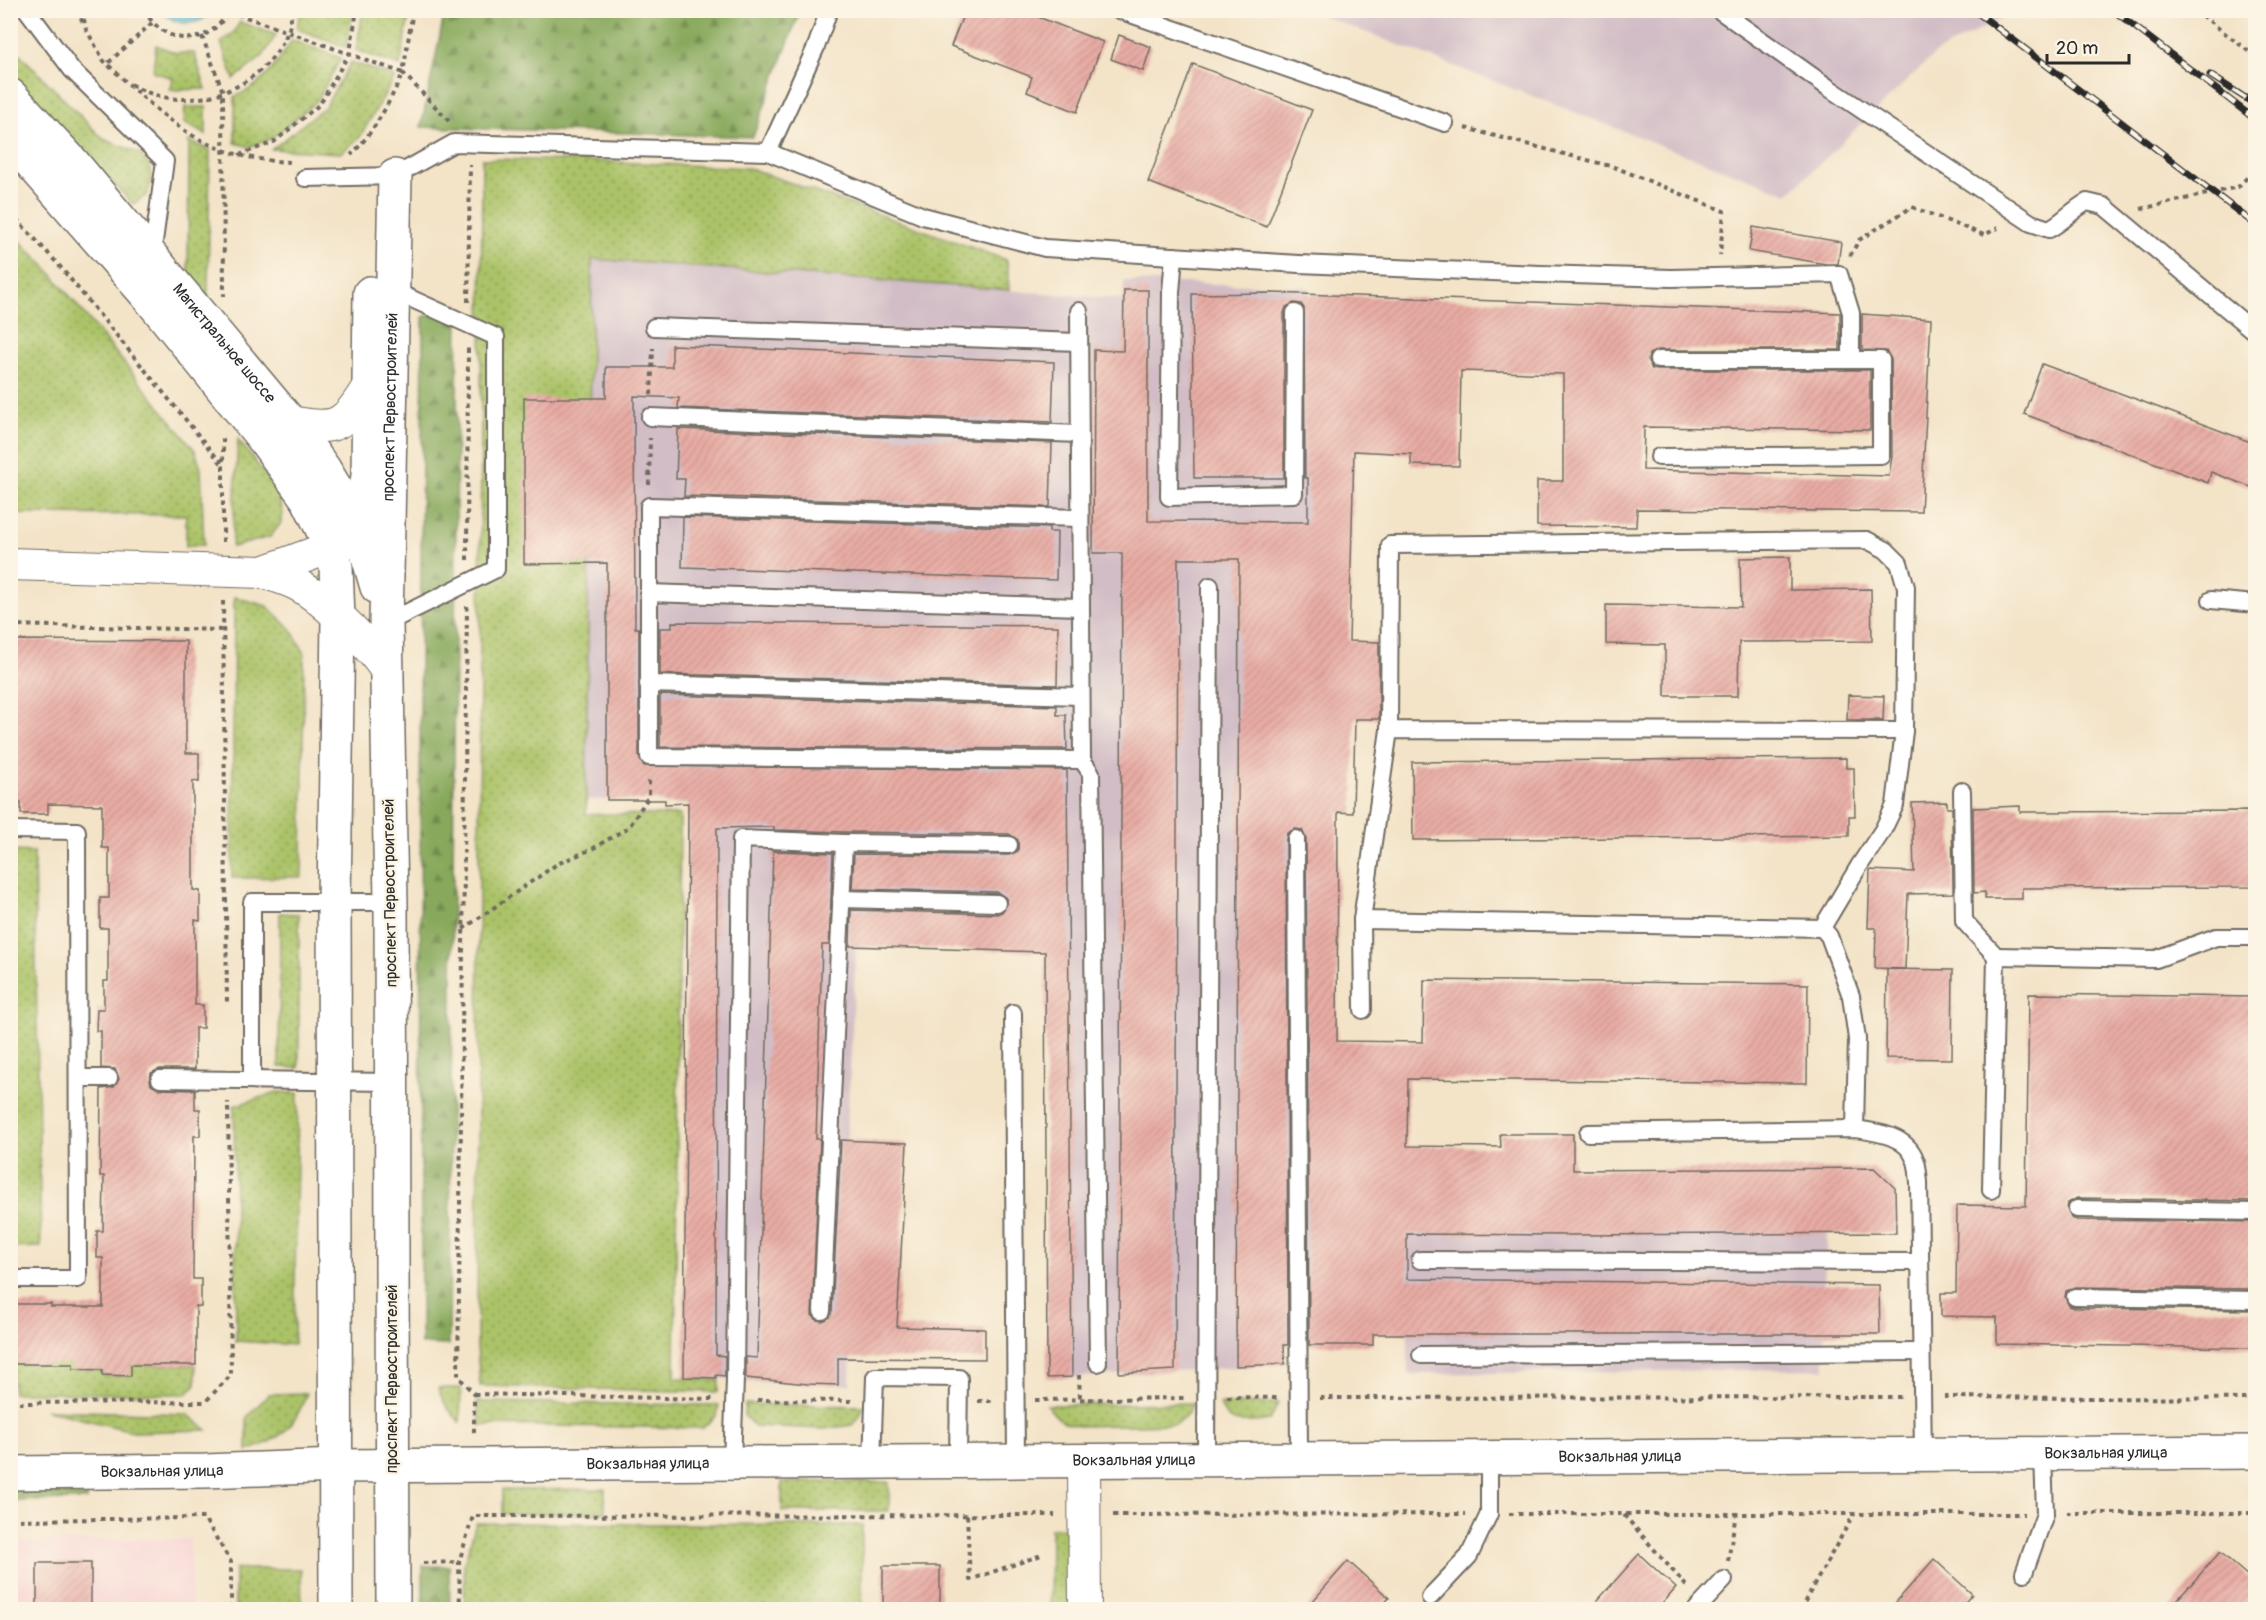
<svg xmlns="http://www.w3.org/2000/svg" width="2266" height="1620" viewBox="0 0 2266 1620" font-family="Pangolin,sans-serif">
<defs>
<pattern id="grass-dots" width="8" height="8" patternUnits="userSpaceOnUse" patternTransform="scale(1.5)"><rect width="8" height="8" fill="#abc368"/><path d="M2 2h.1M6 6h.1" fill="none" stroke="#8b9f56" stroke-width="1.8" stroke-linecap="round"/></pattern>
<pattern id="forest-firs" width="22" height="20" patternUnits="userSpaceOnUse" patternTransform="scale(1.5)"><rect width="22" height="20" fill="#88a95c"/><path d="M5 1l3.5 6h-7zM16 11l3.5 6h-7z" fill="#6f8a4c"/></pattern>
<pattern id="water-rules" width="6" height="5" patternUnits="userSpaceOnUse" patternTransform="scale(1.5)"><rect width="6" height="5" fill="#54bad2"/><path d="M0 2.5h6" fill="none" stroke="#4697ab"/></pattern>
<pattern id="building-hatch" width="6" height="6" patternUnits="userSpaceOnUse" patternTransform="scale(1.5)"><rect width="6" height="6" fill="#e8aca4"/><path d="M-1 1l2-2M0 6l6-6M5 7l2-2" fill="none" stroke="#c7948d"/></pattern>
</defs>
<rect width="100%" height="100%" fill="#fcf5e5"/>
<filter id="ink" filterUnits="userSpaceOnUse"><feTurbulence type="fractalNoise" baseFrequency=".0167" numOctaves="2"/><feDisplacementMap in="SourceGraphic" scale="12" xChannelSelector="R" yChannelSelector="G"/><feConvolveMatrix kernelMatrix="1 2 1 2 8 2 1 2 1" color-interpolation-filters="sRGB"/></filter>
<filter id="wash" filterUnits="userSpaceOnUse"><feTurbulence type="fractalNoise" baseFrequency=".008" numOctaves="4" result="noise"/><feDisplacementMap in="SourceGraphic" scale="24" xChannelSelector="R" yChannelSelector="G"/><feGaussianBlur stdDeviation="1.35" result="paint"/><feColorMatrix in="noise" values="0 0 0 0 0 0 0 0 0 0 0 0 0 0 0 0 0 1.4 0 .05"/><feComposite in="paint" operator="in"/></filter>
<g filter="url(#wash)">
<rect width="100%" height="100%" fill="#f3e3c7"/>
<polygon fill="#f7cfd2" points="190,1539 192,1609 11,1609 10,1542"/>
<g fill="#d2bdc6">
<polygon points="2009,10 2012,13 1937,52 1788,194 1310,11"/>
<polygon points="592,259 1123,299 1124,281 1309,287 1306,825 1312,1345 1284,1346 1285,1364 1079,1377 1047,1378 1045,952 856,946 838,1319 852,1320 850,1385 747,1382 735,1379 684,1377 688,804 665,804 649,796 636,800 586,800"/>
<polygon points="1863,1204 1863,1233 1827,1234 1824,1285 1825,1369 1408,1374 1407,1234 1602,1235"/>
</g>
<g fill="url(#grass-dots)" stroke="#6b774a" stroke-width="1.5">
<polygon points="300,11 353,11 346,47 297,29"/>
<polygon points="363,11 410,11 400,66 356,50"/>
<polygon points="240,22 276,35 263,56 234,79 221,43 234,32"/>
<path d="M292 40 341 58 317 101 272 138 250 147 235 143V96C262 87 278 63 292 40Z"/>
<polygon points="10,44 103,139 139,153 149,166 152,179 147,195 133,204 11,74"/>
<polygon points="156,45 176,53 194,53 206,89 170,90 173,78 153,72"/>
<polygon points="351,62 395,77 360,137 341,153 272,149 325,107"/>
<polygon points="185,107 206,107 206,135 184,123"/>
<polygon points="189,141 210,150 208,297 188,278"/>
<polygon points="482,159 595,161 749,168 1007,260 1009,290 592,259 586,814 680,815 675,1378 719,1380 718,1392 480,1386 477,1347"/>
<polygon points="10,231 46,267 195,450 201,468 204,545 186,546 186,515 11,514"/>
<polygon points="238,439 276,489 283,513 281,523 270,537 232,547"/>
<polygon points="234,597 267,606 291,629 304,652 302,877 232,878"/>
<polygon points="11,851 34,852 41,1247 11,1248"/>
<polygon points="280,913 299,914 299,1068 279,1067"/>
<polygon points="277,1092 298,1093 294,1345 236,1341 234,1106"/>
<polygon points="73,1347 74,1369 102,1370 102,1375 130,1376 131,1365 196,1365 196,1384 187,1394 13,1393 12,1364 51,1364 51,1361"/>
<path d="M438 1388H461L460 1422C449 1412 443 1403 438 1388Z"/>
<path d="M307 1393C295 1427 281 1440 247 1451V1417L269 1394Z"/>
<polygon points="477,1402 719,1405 716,1416 703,1428 480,1425"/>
<path d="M1193 1403 1188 1413 1177 1424 1079 1426C1063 1424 1056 1418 1047 1405Z"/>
<path d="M1278 1403 1271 1419C1264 1422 1258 1422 1250 1422 1233 1423 1226 1421 1220 1404Z"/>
<polygon points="745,1404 864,1406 859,1417 852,1425 824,1429 754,1426 744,1415"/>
<polygon points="45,1410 187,1414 207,1430 136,1432"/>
<rect x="782" y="1482" width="107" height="29"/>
<polygon points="605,1489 605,1513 502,1514 502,1490"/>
<polygon points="476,1523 862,1525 862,1609 465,1609 464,1564"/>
<polygon points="1075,1527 1075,1609 1050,1610 1051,1528"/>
<polygon points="235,1569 301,1569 302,1609 235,1609"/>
</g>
<g fill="url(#forest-firs)" stroke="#5a6a44" stroke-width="1.5">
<polygon points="445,11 445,10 800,11 753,137 421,127"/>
<polygon points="458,305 449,1345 421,1344 420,671 423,317"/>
<polygon points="11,1488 87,1489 87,1500 11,1501"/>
<polygon points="423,1566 449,1566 450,1609 423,1609"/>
</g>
<path fill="url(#water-rules)" stroke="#40727e" stroke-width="1.5" d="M161 11H213C198 28 176 27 161 11Z"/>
<g id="blocks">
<g fill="url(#building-hatch)">
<polygon points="965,10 1020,10 1103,42 1077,112 1027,92 1032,77 951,46"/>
<polygon points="1119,35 1151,47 1143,71 1111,59"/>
<polygon points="1193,64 1312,110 1267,227 1148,182"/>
<polygon points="1753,227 1841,242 1838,264 1826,264 1749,251"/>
<polygon points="1124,290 1148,290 1148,521 1308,522 1308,478 1305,478 1304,308 1301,304 1294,303 1286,307 1284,313 1284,478 1194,478 1192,294 1273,293 1840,313 1840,350 1658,350 1649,354 1648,361 1652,369 1658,370 1870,370 1870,430 1644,427 1643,470 1889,476 1892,455 1891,359 1886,351 1862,350 1862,314 1931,319 1921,512 1637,509 1636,527 1537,526 1537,481 1563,481 1563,374 1461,371 1459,466 1411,465 1411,454 1354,451 1349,641 1379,642 1379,719 1355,719 1353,813 1338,812 1337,1041 1423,1042 1424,980 1808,984 1807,1083 1408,1079 1407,1146 1501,1147 1500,1134 1573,1134 1573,1170 1874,1168 1895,1188 1896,1233 1573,1235 1407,1234 1407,1279 1879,1285 1880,1334 1373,1334 1373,1345 1309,1345 1306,839 1302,830 1295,829 1287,833 1286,839 1288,1345 1284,1345 1285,1364 1236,1366 1239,559 1178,559 1175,1370 1119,1373 1122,553 1093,553 1094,350 1123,351"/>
<polygon points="672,345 1054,362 1052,422 678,408 679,398 634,396 635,628 639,628 639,757 644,766 1067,770 1072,1377 1047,1378 1045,952 850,946 851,910 997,914 1002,912 1007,904 1006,898 997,892 852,889 854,854 1009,855 1018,851 1018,840 1009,834 844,832 774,830 774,827 717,828 716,1355 725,1356 725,1376 716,1375 716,1378 684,1377 688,803 665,804 665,800 607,800 607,563 524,564 524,398 606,398 606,367 672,367"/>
<polygon points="2042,364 2256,444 2256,489 2211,472 2208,483 2024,414"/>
<polygon points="678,429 1052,443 1050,507 684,496 685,479 676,479"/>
<polygon points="683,517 1049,528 1049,532 1057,532 1056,580 682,567"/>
<polygon points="1790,557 1790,590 1871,589 1872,641 1739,642 1738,696 1665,696 1665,645 1606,644 1606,605 1741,607 1740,558"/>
<polygon points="672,622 1058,626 1057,685 660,674 660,628 672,628"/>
<polygon points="10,640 186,641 186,753 199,753 199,782 193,781 193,890 200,891 200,921 195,920 195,1005 203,1005 203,1028 195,1028 195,1069 160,1069 151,1073 150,1079 151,1085 159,1089 195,1090 195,1109 200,1109 200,1136 194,1136 193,1279 201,1279 201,1307 196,1306 196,1365 131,1365 131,1376 102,1375 102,1370 73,1369 73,1364 10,1364 10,1304 51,1304 51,1307 103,1307 103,1258 97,1258 97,1231 103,1231 104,1176 100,1176 101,1089 114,1087 119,1079 115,1069 101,1068 101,1031 96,1031 97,1009 104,1009 104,981 108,981 108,928 100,928 100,898 109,898 109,848 102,848 102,805 48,804 48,814 21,814 21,802 10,802"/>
<polygon points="660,695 1057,706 1057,715 1066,715 1067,749 660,747"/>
<polygon points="1848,695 1884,696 1883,720 1847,720"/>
<polygon points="1846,758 1846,768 1854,768 1855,816 1849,816 1849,836 1413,840 1412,762"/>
<polygon points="1947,802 1947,808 1952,808 1953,893 1908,894 1905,969 1875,968 1876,928 1868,928 1870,870 1914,872 1912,803"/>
<polygon points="2020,806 2020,812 2256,811 2256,887 2022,888 2022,899 1985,899 1985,892 1974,893 1973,808"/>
<polygon points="773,851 833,853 829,945 822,945 816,1139 820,1139 812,1315 817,1320 822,1321 830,1317 832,1311 841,1140 907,1143 897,1327 985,1329 985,1359 838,1358 838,1385 808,1384 746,1378 746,1357 757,1358"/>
<polygon points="1887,969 1953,970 1952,1059 1886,1058"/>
<polygon points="2029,994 2256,997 2256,1201 2077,1198 2068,1203 2067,1209 2071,1218 2077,1220 2256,1222 2256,1289 2075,1287 2066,1291 2065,1297 2069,1306 2075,1308 2256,1310 2256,1348 1997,1344 1997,1317 1941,1316 1941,1293 1956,1293 1957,1205 2026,1206"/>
<polygon points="2220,1552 2256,1583 2256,1593 2241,1610 2168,1610"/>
<polygon points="1639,1554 1676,1588 1657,1610 1589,1610"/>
<polygon points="1934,1559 1972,1594 1959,1610 1889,1610"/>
<polygon points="1348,1561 1389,1598 1378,1610 1305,1610"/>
<rect x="37" y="1563" width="54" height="47"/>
<rect x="883" y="1566" width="57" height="44"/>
</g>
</g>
</g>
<g filter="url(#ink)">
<use href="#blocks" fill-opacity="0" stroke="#716b62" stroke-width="1.5"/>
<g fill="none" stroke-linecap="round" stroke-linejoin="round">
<g stroke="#716b62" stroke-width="20">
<g id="lane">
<polyline points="27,10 72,70 165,161 152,256"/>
<polyline points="1119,10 1445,123"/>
<path d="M1719 10 1829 88 2031 223 2049 229C2063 222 2072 210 2087 202L2104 206 2256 333"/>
<polyline points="768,152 816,47 829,10"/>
<polyline points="305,178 395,176 454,143 768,152 923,216 1045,248 1299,264 1540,274 1671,278 1839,274 1851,313 1851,360"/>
<polyline points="1174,256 1171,292 1169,497 1294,494 1295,313"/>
<polyline points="1079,311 1082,760 1091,773 1098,1363"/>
<polyline points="654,327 1078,342"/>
<polyline points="1658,360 1881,360 1881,455 1659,457"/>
<polyline points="650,417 1079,434"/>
<polyline points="1080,518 649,506 649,757 1082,760"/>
<polyline points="648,593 1080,607"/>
<polyline points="2211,600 2256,604"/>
<polyline points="386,623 496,569 496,337 392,290"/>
<polyline points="648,684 1081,696"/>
<polyline points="1962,791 1964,921 1996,956 1991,1190"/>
<polyline points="10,830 77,831 78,1279 10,1279"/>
<polyline points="1296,839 1299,1459"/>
<polyline points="844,843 1009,845"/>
<polyline points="841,899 997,903"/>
<polyline points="1362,920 1822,928 1859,866 1883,830 1895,805 1904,731"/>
<polyline points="1822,928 1829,936 1851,996 1857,1039 1855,1129"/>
<polyline points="1996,956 2156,959 2216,937 2256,937"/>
<polyline points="1363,1010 1362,920 1389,730 1390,545 1867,540 1886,550 1899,563 1906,587 1904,731 1389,730"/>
<polyline points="1013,1013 1016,1461"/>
<polyline points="78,1078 109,1078"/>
<polyline points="160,1079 392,1082"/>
<polyline points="252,1080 252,902 391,902"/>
<path d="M1588 1133 1855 1129C1876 1132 1906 1135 1915 1159 1918 1165 1918 1175 1919 1182L1923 1455"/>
<polyline points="2077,1209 2256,1212"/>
<polyline points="1420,1260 1920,1262"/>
<polyline points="2075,1297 2256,1300"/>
<polyline points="1421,1355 1921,1352"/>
<polyline points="1206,1460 1210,586"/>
<polyline points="872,1462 875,1377 959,1378 958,1461"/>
<polyline points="732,1463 735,1379 741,839 844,843 822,1311"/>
<polyline points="2024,1573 2045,1514 2043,1454"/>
<polyline points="1430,1597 1469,1556 1489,1514 1489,1458"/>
<polyline points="1696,1610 1724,1580"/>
</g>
</g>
<g stroke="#716b62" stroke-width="34">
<g id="street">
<path d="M290 422C335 431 344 427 368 387"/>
<path d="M10 564 263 572C275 576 287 579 298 585 325 600 370 645 386 670"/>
<polyline points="263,572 331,547 353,534"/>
<polyline points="1084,1460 1085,1610"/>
</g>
</g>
<g stroke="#716b62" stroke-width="36">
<g id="secondary">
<path id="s1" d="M10 95 74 164 290 422 324 469 360 529 377 587"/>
<polyline points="10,139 147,295 266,442 308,500 331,547 336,567 338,618 334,903 336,1610"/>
<polyline points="358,537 368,476 370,293"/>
<path id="s2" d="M10 1473 205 1471 337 1466 2256 1452"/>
<path id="s3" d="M393 1610 391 902 386 623 395 176"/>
</g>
</g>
<g stroke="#716b62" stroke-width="4" stroke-dasharray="4.5 4.5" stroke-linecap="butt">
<polyline points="77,10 83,23"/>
<polyline points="82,10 86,29 104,61 109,65"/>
<path d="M144 10C165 47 208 48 229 11"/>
<polyline points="413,10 403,73 449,121"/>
<polyline points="2195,10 2256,57"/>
<path d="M229 11 403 73C389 103 375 131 351 155"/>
<path d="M152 23 107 64C169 121 201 158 290 162"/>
<polyline points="202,36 223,92 224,296"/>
<path d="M131 84C187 119 266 90 289 29 291 23 291 16 292 10"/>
<polyline points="1465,128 1614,167 1724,211 1720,255"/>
<polyline points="239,155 274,142 320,104 350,52 357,10"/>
<polyline points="2141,209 2238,187 2256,168"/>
<polyline points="10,212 58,264 222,464"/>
<polyline points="1850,256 1859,240 1912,207 1984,235 1998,228"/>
<polyline points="468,302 470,165"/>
<polyline points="651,395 653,348"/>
<polyline points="649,485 650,438"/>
<polyline points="223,542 223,439"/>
<polyline points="467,560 468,348"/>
<polyline points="223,601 227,1004"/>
<polyline points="467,606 458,1376 474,1394 474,1436"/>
<polyline points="10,625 223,630"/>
<polyline points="463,929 557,864 592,849 629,827 649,796 649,777"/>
<polyline points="1079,1375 1080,1398"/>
<polyline points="474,1394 713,1399"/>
<polyline points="1227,1397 1277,1398"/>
<polyline points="1944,1397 2256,1399"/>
<polyline points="1320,1398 1901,1397"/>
<polyline points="757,1400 854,1401"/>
<polyline points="1035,1400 1184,1398"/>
<polyline points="978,1401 995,1401"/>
<polyline points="10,1403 205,1402 231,1375 228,1102"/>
<polyline points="2067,1513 2256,1513"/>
<polyline points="1509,1514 2024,1514"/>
<polyline points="967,1515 970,1580 1041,1555"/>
<polyline points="1113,1515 1466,1514"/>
<polyline points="1624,1515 1688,1588"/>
<polyline points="10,1520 204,1518 231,1562 231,1610"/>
<polyline points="1728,1561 1736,1514"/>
<polyline points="423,1563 459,1562"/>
<polyline points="460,1610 459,1562 473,1516 1055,1515"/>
<polyline points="1800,1610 1854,1514"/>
</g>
<use href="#lane" stroke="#fff" stroke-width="16"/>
<use href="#street" stroke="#fff" stroke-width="32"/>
<use href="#secondary" stroke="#fff" stroke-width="33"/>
<g stroke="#2b2b2b" stroke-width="7">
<g id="rail">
<polyline points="1974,10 2256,225"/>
<polyline points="2113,10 2256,120"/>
<polyline points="2210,75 2256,105"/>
</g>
</g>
<use href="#rail" stroke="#fcf5e5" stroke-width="4.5" stroke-dasharray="14" stroke-linecap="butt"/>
</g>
</g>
<g text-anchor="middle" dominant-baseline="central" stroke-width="5" stroke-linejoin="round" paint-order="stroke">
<g font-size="16" fill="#2b2b2b" stroke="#fcf5e5">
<text stroke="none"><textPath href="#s1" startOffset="328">Магистральное шоссе</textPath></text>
<text stroke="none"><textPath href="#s3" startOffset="1203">проспект Первостроителей</textPath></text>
<text transform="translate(390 893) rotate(-91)">проспект Первостроителей</text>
<text transform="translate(392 1379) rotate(-90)">проспект Первостроителей</text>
<text stroke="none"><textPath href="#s2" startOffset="2096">Вокзальная улица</textPath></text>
<text stroke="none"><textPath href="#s2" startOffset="1610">Вокзальная улица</textPath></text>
<text stroke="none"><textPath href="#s2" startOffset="1124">Вокзальная улица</textPath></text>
<text stroke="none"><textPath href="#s2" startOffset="638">Вокзальная улица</textPath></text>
<text stroke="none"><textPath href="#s2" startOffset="152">Вокзальная улица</textPath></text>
</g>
</g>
<rect width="2266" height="1620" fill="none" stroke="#fcf5e5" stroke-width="36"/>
<path d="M2047 54v9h82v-9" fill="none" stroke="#2b2b2b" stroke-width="3"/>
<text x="2056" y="54" font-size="18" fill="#2b2b2b" stroke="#fcf5e5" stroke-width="4.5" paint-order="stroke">20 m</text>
</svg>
